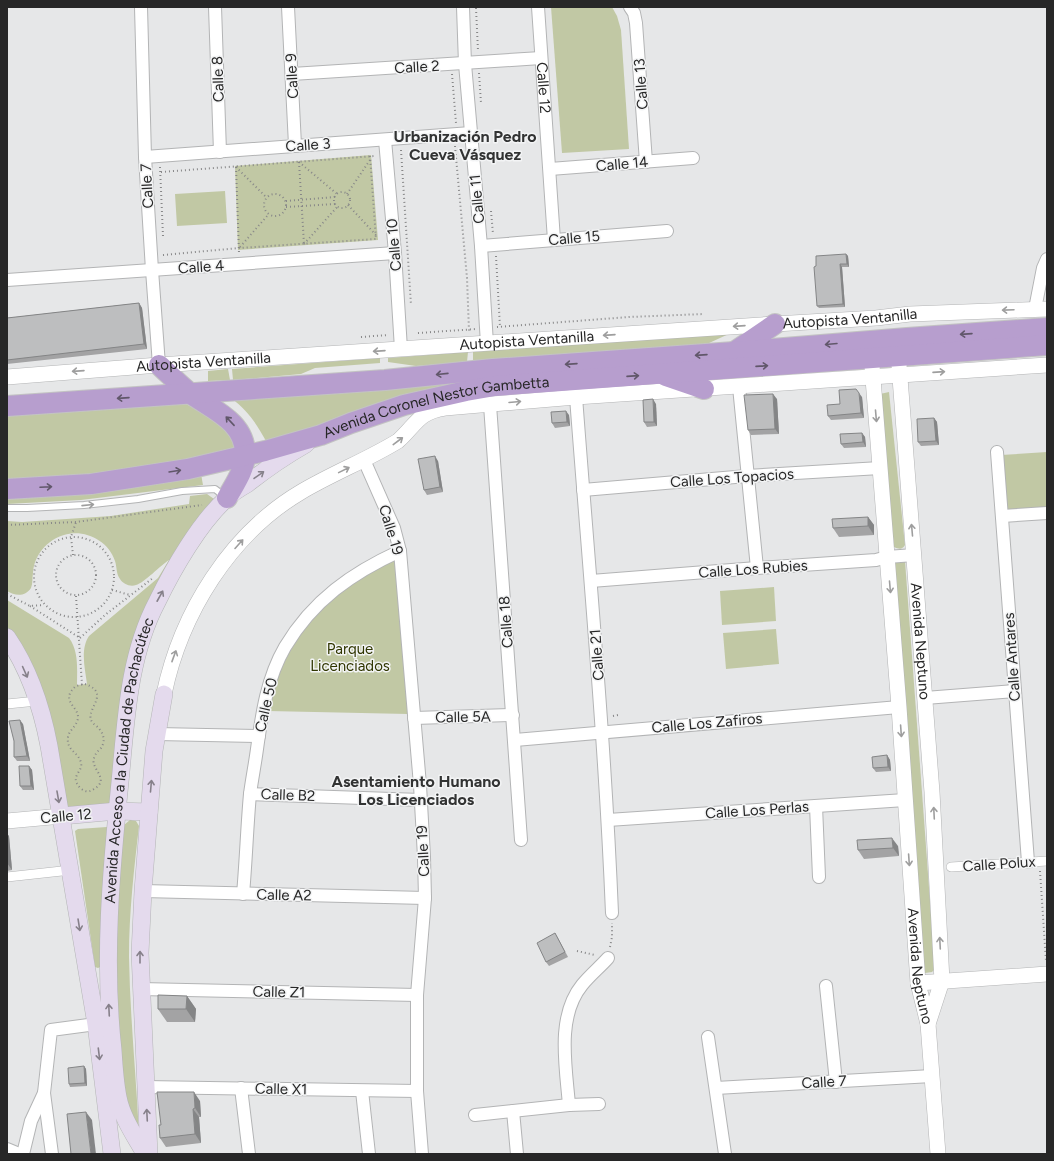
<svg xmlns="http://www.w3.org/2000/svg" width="1054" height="1161" viewBox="0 0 1054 1161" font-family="Figtree,sans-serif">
<rect width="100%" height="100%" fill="#e6e7e8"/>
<g fill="#c1c8a4">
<polygon points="551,7 612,7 617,16 621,30 629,149 562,153"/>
<polygon points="371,155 378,240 238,250 235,166"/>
<polygon points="225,191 227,223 177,226 175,194"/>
<polygon points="733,332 707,344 473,362 473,352"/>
<polygon points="468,352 467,362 416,366 388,362 388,358"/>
<polygon points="380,358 380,363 315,368 301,374 233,380 232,369"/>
<polygon points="228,369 230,380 208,381 208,371"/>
<path d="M467 377 468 382 309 430 266 441C256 423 248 411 231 398Z"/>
<path d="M889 392 905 545C902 550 899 549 894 547L880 394Z"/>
<polygon points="179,401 214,417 237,443 234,450 94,477 7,482 7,415"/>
<polygon points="1047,452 1047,515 1006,518 1001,455"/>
<polygon points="201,474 203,485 81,500 7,504 7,496"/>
<path d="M207 494 214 499 209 511 158 590 114 803 70 809 67 807 25 655 7 626V600L69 638C79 651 77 670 77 685L87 684C85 669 80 649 89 636L158 578 169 560C161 565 144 583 136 585 130 587 123 584 120 579 116 574 117 567 115 561 108 540 84 529 64 535 47 540 34 555 33 573 32 578 33 583 31 588 25 597 15 596 7 591V521L22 522 111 516 189 504 190 496Z"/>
<path d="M397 558 408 714 268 711C280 655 308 616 354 582 367 572 383 566 397 558Z"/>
<polygon points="905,561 935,969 932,972 925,973 922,970 893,564 896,562"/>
<polygon points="774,587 776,621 722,625 720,591"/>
<polygon points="776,629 779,664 726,669 723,633"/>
<path d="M130 820 136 821 139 826C134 869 129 913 129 957 130 1016 136 1075 139 1134L129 1113 125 1088 120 1054 115 986 120 857 124 825Z"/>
<polygon points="107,827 100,967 98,968 95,967 75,831 78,829"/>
</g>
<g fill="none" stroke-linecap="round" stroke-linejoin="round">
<g stroke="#b3b4b5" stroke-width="8">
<polyline id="service" points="7,508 27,508 84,505 138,499 182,491 215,489 224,496"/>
</g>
<g stroke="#b3b4b5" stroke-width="10">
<g id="pedestrian">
<polyline points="7,704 37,701"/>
<polyline points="951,867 1047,861"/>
<polyline points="7,877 71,870"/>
</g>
</g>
<g stroke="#b3b4b5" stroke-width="14">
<g id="minor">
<polyline points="141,7 145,157 152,270 159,365"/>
<polyline points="215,7 220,152"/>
<polyline points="288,7 295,145"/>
<polyline points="463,7 465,64 481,246 487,344"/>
<path id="s1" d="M538 7 554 240"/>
<polyline points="630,7 634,13 636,23 646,162"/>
<polyline points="292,74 541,58"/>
<polyline points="385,140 395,253 401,349"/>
<polyline points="145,157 471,133"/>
<polyline points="550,169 693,158"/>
<polyline points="481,246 667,231"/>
<polyline points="7,280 395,253"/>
<polyline points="1035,309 1043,268 1047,259"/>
<polyline points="739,387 757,568"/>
<path d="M576 397C589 569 605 741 612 913"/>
<polyline points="490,405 521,840"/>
<polyline points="997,452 1028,862"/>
<polyline points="364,460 394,528 400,551 420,785 424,857 425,898 417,995 417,1091 422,1154"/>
<polyline points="583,490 747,476 880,468"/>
<polyline points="1002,516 1047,513"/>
<polyline points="591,581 757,568 876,560 887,557 914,555"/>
<polyline points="925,698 1015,691"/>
<polyline points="414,718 513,715"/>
<polyline points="157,734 259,736"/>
<polyline points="515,740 899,707"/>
<polyline points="250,794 421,800"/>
<polyline points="816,806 819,877"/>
<polyline points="608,820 905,800"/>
<polyline points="143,891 425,898"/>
<path d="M243 894C246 861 247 827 250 794 252 779 255 764 257 749 262 713 267 678 285 647 313 600 352 573 400 551"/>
<polyline points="826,986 836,1082"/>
<polyline points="140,989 417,995"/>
<polyline points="708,1037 725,1154"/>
<polyline points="145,1087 417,1091"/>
<polyline points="241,1088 249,1154"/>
<polyline points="716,1088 932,1076"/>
<polyline points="362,1091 369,1154"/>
<path d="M569 1105C566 1067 556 1017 582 985 590 975 600 967 608 958"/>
<polyline points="513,1111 517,1154"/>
<polyline points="475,1115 569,1105 599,1104"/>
<polyline points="7,1149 19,1154"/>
<polyline points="23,1154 31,1121 44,1093"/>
<polyline points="52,1154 44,1093 51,1030 96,1024"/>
</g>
</g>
<g stroke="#b3b4b5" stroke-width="16">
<g id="tertiary">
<path id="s2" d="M899 365 932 792 942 981 928 1024"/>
<path id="s3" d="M872 366 899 707 918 983 928 1024 938 1154"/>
<path id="s4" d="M7 377 159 365 775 324 876 318 910 314 1047 309"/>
<path d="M164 694C181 613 230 534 301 492 333 473 367 460 398 441 416 425 418 412 445 408L576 397 1047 365"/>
<polyline points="7,821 62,816"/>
<polyline points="918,983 1047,974"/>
</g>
</g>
<g stroke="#b3b4b5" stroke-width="18">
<g id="secondary">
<path d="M7 637C29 669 42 709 49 746L96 1024 112 1154"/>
<polyline points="62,816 117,811 149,812"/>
<path id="s5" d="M145 1154C135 1136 122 1118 118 1097 115 1082 114 1066 113 1050 103 961 111 871 120 782 126 722 128 657 157 602 173 569 200 522 227 498 233 492 240 488 247 484 266 469 285 456 306 444"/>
<polyline points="149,1154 140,953 143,891 154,751 164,694"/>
</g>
</g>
<g stroke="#c3c3c3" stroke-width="22">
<g id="trunk">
<polyline points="734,352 775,324"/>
<path d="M159 365C170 375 180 385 191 394 213 410 246 422 245 455 245 470 234 485 227 498"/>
<polyline points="666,376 704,389"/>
<polyline points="7,406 385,380 493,369 734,352 907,338 1047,328"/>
<path id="s6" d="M7 489 91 484 188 469 265 451 321 435 351 423 404 405 466 391 495 386 1047 345"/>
</g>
</g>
<g stroke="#878788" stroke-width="2" stroke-dasharray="1 3" stroke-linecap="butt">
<polyline points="476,8 478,51"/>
<polyline points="479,73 481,103"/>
<polyline points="452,74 456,123"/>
<polyline points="455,146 467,278 469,331"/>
<polyline points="401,150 411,305"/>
<polyline points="299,162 304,244"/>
<polyline points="299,162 337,194"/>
<polyline points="160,167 163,236"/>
<polyline points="236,167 239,253"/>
<polyline points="236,167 266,197"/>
<polyline points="161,172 375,156"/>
<circle cx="342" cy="200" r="8"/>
<circle cx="275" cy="205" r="11"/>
<polyline points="347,194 370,160"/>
<polyline points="286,201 335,197"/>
<polyline points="348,205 376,235"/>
<polyline points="286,207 335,204"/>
<polyline points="491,211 493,234"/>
<polyline points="304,244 338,206"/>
<polyline points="240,247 268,215"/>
<polyline points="163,255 239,248 376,239 370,156"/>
<polyline points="496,256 500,327"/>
<polyline points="497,327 629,317 704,314"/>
<polyline points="418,333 476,329"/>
<polyline points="361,337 388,335"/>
<polyline points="7,525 76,522 202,505"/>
<circle cx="74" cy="577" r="40"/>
<circle cx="76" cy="575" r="20"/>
<polyline points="73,555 71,537 76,522"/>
<polyline points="112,590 130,595"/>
<polyline points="7,594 30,606 44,605"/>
<polyline points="76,596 82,685"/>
<polyline points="30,606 80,638"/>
<polyline points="80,638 105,615 153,578"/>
<path d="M85 684C114 694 80 712 94 724 102 730 107 739 101 748 98 751 95 754 94 758 90 769 111 779 94 789 91 791 88 792 85 791 82 790 79 787 78 785 71 776 83 771 81 763 79 752 66 751 68 737 69 730 77 726 78 718 79 706 59 701 76 686Z"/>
<polyline points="613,716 618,715"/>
<polyline points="1040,871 1046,961"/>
<polyline points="610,947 612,937 612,923"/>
<polyline points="577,951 595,955"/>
</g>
<use href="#service" stroke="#fff" stroke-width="6"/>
<use href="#pedestrian" stroke="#fff" stroke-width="9"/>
<use href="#minor" stroke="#fff" stroke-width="12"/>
<use href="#tertiary" stroke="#fff" stroke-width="15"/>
<use href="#secondary" stroke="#e4daed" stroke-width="17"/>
<use href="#trunk" stroke="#b79ece" stroke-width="20"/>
</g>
<g fill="#a3a3a4">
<polygon points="846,254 848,256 849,267 842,267 845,307 819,308 817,306"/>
<polygon points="139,303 142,308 147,349 7,364 7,318"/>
<polygon points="862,397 864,418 831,420 828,416 840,404"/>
<polygon points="777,399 779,434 751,435 748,430"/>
<polygon points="656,404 657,426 647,427 644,422"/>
<polygon points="569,415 570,426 555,428 552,423"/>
<polygon points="934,418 937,422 939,445 921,446 918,442"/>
<polygon points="862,433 865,437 866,447 844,448 841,444"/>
<polygon points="438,461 443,492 427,495 424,490"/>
<polygon points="868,517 874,525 874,535 839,537 833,528"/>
<polygon points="23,724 30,761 17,761 14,757"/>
<polygon points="887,755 890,760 891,771 876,772 873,768"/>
<polygon points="29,766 32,770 34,790 23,790 20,786"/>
<polygon points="7,834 9,836 12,870 7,871"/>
<polygon points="898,846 899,856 864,859 858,850"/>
<polygon points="555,933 558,938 568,957 549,966 546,962"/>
<polygon points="187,996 196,1009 195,1022 167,1022 158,1009"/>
<polygon points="84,1066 86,1069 87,1086 70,1087 69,1084"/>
<polygon points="200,1101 201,1117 199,1117 201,1143 166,1147 160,1138 161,1125"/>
</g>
<g fill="#848586">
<polygon points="846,254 848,256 849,267 847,264"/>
<polygon points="840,264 842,267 845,307 843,304"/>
<polygon points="139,303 142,308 147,349 144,344"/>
<polygon points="859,393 862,397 864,418 861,413"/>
<polygon points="773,394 777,399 779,434 775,429"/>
<polygon points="653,399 656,404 657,426 654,422"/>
<polygon points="566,411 569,415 570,426 567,422"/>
<polygon points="934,418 937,422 939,445 936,441"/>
<polygon points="862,433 865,437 866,447 863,442"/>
<polygon points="435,456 438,461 443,492 440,487"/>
<polygon points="868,517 874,525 874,535 868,526"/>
<polygon points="20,720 23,724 30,761 27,756"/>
<polygon points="887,755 890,760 891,771 888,767"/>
<polygon points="29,766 32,770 34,790 31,786"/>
<polygon points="7,834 9,836 12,870 7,863"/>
<polygon points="892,838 898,846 899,856 893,848"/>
<polygon points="187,996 196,1009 195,1022 186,1009"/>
<polygon points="84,1066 86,1069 87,1086 85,1083"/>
<polygon points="194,1092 200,1101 201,1117 195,1108"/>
<polygon points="193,1109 199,1117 201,1143 195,1134"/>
<polygon points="86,1112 92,1120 96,1154 91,1154"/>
</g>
<g fill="#bdbebf" stroke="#848586">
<polygon points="846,254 847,264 840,264 843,304 817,306 814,267 816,266 816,256"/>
<polygon points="139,303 144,344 7,360 7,318"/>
<polygon points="856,389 859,393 861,413 828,416 827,405 840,404 839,390"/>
<polygon points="773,394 775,429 748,430 744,395"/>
<polygon points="653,399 654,422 644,422 643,400"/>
<polygon points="566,411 567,422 552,423 551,412"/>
<polygon points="934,418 936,441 918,442 917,419"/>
<polygon points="862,433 863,442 841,444 840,434"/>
<polygon points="435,456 440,487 424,490 418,459"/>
<polygon points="868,517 868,526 833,528 832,519"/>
<polygon points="20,720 27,756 14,757 14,741 9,721"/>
<polygon points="887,755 888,767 873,768 872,757"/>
<polygon points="19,766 29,766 31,786 20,786"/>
<polygon points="892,838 893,848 858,850 857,840"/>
<polygon points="555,933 565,952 546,962 537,943"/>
<polygon points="158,995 187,996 186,1009 158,1009"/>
<polygon points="84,1066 85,1083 69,1084 68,1068"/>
<polygon points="157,1092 194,1092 195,1108 193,1109 195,1134 160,1138 159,1125 161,1125"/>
<polygon points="86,1112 91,1154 71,1154 67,1114"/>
</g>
<defs><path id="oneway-shaft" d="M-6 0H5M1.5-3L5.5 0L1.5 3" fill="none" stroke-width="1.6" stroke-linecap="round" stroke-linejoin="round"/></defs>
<g stroke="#9e9e9e">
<use href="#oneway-shaft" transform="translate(1008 310) rotate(178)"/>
<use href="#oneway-shaft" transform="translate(739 326) rotate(176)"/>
<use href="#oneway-shaft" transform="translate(609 335) rotate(176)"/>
<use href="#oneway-shaft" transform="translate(379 351) rotate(176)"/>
<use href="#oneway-shaft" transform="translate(78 371) rotate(176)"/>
<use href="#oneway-shaft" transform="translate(939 372) rotate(-4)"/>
<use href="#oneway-shaft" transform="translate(515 402) rotate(-5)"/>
<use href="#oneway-shaft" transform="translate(876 416) rotate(85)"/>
<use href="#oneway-shaft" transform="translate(398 441) rotate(-37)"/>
<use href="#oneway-shaft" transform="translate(344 470) rotate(-26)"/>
<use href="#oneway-shaft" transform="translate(88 505) rotate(-6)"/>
<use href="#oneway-shaft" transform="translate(912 530) rotate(-95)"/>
<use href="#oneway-shaft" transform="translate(239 544) rotate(-48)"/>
<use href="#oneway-shaft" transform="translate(890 587) rotate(85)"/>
<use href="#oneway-shaft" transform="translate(174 656) rotate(-70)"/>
<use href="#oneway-shaft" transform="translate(901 731) rotate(86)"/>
<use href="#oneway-shaft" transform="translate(934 813) rotate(-93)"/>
<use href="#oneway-shaft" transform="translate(909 860) rotate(86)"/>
<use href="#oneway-shaft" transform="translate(940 943) rotate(-93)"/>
</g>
<g stroke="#61576a">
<use href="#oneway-shaft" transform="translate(966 334) rotate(176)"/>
<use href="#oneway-shaft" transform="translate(831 344) rotate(175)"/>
<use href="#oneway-shaft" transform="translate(701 355) rotate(176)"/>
<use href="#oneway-shaft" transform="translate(571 364) rotate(176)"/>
<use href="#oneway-shaft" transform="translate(762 366) rotate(-4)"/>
<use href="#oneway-shaft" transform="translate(442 374) rotate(174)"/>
<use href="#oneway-shaft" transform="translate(633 376) rotate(-4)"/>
<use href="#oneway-shaft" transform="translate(123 398) rotate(176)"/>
<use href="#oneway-shaft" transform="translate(230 421) rotate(-133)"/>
<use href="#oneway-shaft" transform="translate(175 471) rotate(-9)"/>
<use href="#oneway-shaft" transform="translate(46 487) rotate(-3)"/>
</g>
<g stroke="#86808a">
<use href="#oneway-shaft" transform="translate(259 475) rotate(-35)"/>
<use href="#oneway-shaft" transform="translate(160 596) rotate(-61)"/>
<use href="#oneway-shaft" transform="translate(25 672) rotate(66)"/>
<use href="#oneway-shaft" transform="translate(151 786) rotate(-85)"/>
<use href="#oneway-shaft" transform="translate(58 797) rotate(80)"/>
<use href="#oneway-shaft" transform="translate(79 925) rotate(81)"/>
<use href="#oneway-shaft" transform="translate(140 957) rotate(-90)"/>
<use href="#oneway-shaft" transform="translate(109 1010) rotate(-93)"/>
<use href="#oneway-shaft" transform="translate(99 1054) rotate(83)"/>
<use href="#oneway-shaft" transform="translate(147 1115) rotate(-93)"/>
</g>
<g text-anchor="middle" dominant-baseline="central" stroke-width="3" stroke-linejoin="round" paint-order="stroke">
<g font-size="15" fill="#272727" stroke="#f3f4f5">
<text transform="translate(417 67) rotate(-3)">Calle 2</text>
<text transform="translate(292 76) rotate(-93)">Calle 9</text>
<text transform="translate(218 79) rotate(-92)">Calle 8</text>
<text transform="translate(641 84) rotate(-94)">Calle 13</text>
<text stroke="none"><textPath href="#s1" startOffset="81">Calle 12</textPath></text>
<text transform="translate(308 145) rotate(-4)">Calle 3</text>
<text transform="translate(622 164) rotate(-5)">Calle 14</text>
<text transform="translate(147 186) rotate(-93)">Calle 7</text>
<text transform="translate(477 199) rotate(-95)">Calle 11</text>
<text transform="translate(574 238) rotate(-5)">Calle 15</text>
<text transform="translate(394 245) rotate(-95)">Calle 10</text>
<text transform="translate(201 267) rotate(-4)">Calle 4</text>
<text stroke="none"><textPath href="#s4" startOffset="845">Autopista Ventanilla</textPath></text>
<text stroke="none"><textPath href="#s4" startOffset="521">Autopista Ventanilla</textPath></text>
<text stroke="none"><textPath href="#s4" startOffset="197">Autopista Ventanilla</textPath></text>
<text stroke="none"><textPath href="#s6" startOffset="439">Avenida Coronel Nestor Gambetta</textPath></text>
<text transform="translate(732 478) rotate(-4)">Calle Los Topacios</text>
<text transform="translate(391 530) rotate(73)">Calle 19</text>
<text transform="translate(753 569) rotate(-4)">Calle Los Rubies</text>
<text transform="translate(506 622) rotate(-94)">Calle 18</text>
<text stroke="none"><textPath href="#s2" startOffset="277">Avenida Neptuno</textPath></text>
<text transform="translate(597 655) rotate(-94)">Calle 21</text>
<text transform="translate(1012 657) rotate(-94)">Calle Antares</text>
<text transform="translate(266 705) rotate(-77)">Calle 50</text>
<text transform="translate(463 717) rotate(-1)">Calle 5A</text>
<text transform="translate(707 723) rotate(-5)">Calle Los Zafiros</text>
<text stroke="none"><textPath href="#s5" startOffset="402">Avenida Acceso a la Ciudad de Pachacútec</textPath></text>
<text transform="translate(288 795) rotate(2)">Calle B2</text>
<text transform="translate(757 810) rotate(-4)">Calle Los Perlas</text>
<text transform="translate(66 816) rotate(-5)">Calle 12</text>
<text transform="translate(423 851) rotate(-93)">Calle 19</text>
<text transform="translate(999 864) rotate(-4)">Calle Polux</text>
<text transform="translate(284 895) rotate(1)">Calle A2</text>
<text stroke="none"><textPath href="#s3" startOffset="602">Avenida Neptuno</textPath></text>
<text transform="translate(279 992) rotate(1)">Calle Z1</text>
<text transform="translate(824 1082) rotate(-3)">Calle 7</text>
<text transform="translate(281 1089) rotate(1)">Calle X1</text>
</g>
<g font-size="15" fill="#303600" stroke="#f3f4f5">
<text x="350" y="649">Parque<tspan x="350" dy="17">Licenciados</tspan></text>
</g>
<g font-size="16" font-weight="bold" fill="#323333" stroke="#f3f4f5">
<text x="465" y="136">Urbanización Pedro<tspan x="465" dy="18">Cueva Vásquez</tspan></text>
<text x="416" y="781">Asentamiento Humano<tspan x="416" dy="18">Los Licenciados</tspan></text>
</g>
</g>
<rect width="1054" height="1161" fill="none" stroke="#272727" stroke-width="16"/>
</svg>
